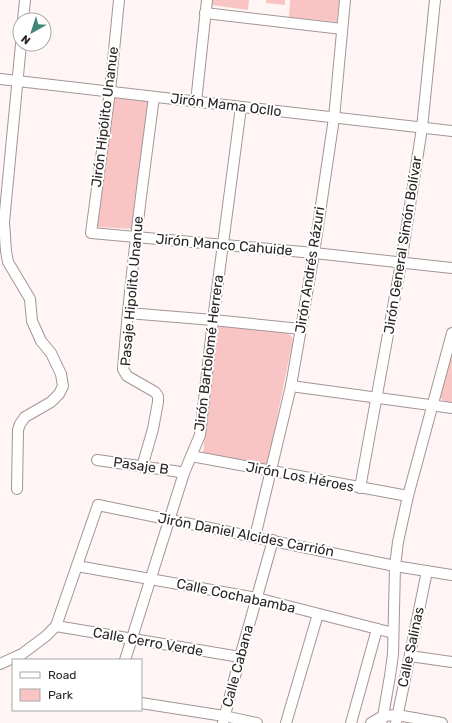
<svg xmlns="http://www.w3.org/2000/svg" width="452" height="723" viewBox="0 0 452 723" font-family="Rubik,sans-serif">
<rect width="100%" height="100%" fill="#fff5f5"/>
<g fill="#f9c5c4">
<polygon points="212,0 249,0 248,10 211,5"/>
<polygon points="266,0 285,0 285,5 266,3"/>
<polygon points="290,0 339,0 337,22 289,17"/>
<polygon points="112,97 149,101 132,229 96,227"/>
<path d="M223 325 285 332C289 334 292 335 293 340L267 466 207 455 203 453 215 332 220 326Z"/>
<path d="M452 344V402C446 402 442 401 439 396Z"/>
</g>
<g fill="none" stroke-linecap="round" stroke-linejoin="round">
<g stroke="#a49595" stroke-width="12">
<g id="minor">
<polyline points="119,0 110,91 91,233 314,253 452,268"/>
<polyline points="205,13 342,29"/>
<polyline points="23,20 25,0"/>
<polyline points="0,79 452,131"/>
<polyline points="196,102 207,0"/>
<polyline points="128,313 213,320 301,329"/>
<polyline points="291,386 452,408"/>
<polyline points="191,456 408,496"/>
<polyline points="97,460 174,471 184,473"/>
<path d="M142 467 153 429 158 402V396L155 392 127 376 123 369C130 278 142 187 154 97"/>
<polyline points="360,488 401,263 422,128 435,0"/>
<polyline points="17,489 18,430 20,424 25,417 51,402 59,394 63,386 61,374 51,353 41,341 32,321 30,299 8,262 6,251 4,222 21,44"/>
<polyline points="255,537 291,386 314,253 334,118 345,0"/>
<polyline points="77,566 257,598 393,633"/>
<polyline points="56,626 240,657"/>
<polyline points="410,656 452,662"/>
<polyline points="125,660 184,473 200,435 213,320 241,107"/>
<polyline points="0,664 22,654 46,636 56,626 98,505 395,566 452,575"/>
<polyline points="141,703 224,716 257,723"/>
<polyline points="223,723 240,657 273,540"/>
<polyline points="286,723 318,614"/>
<polyline points="351,723 377,629"/>
<polyline points="371,723 383,716 397,715 442,723"/>
<polyline points="381,723 383,716 390,676 393,654 395,566 398,542 408,496 452,333"/>
<polyline points="396,723 427,571"/>
</g>
</g>
<use href="#minor" stroke="#fff" stroke-width="10"/>
</g>
<g text-anchor="middle" dominant-baseline="central" stroke-width="4" stroke-linejoin="round" paint-order="stroke">
<g font-size="14" fill="#2a2424" stroke="#fff">
<text transform="translate(226 105) rotate(7)">Jirón Mama Ocllo</text>
<text transform="translate(105 117) rotate(-83)">Jirón Hipólito Unanue</text>
<text transform="translate(224 245) rotate(5)">Jirón Manco Cahuide</text>
<text transform="translate(403 245) rotate(-81)">Jirón General Simón Bolívar</text>
<text transform="translate(310 270) rotate(-81)">Jirón Andrés Rázuri</text>
<text transform="translate(132 291) rotate(-85)">Pasaje Hipolito Unanue</text>
<text transform="translate(209 353) rotate(-83)">Jirón Bartolomé Herrera</text>
<text transform="translate(141 466) rotate(8)">Pasaje B</text>
<text transform="translate(300 477) rotate(11)">Jirón Los Héroes</text>
<text transform="translate(246 535) rotate(11)">Jirón Daniel Alcides Carrión</text>
<text transform="translate(236 596) rotate(12)">Calle Cochabamba</text>
<text transform="translate(148 642) rotate(10)">Calle Cerro Verde</text>
<text transform="translate(411 647) rotate(-78)">Calle Salinas</text>
<text transform="translate(238 666) rotate(-75)">Calle Cabana</text>
</g>
</g>
<rect x="12" y="659" width="130" height="52" fill="#ffffff" stroke="#aaa7a7"/>
<rect x="20" y="672" width="20" height="6" fill="#ffffff" stroke="#aaa7a7"/>
<text x="48" y="679" font-size="12" fill="#2a2424">Road</text>
<rect x="20" y="689" width="20" height="12" fill="#f9c5c4" stroke="#aaa7a7"/>
<text x="48" y="699" font-size="12" fill="#2a2424">Park</text>
<g transform="translate(32 32) rotate(219)"><circle r="19" fill="#ffffff" stroke="#aaa7a7"/>
<path d="M0-3L7 15L0 10L-7 15Z" fill="#42867a"/>
<text y="-6" font-size="11" font-weight="bold" text-anchor="middle" fill="#2a2424">N</text>
</g>
</svg>
